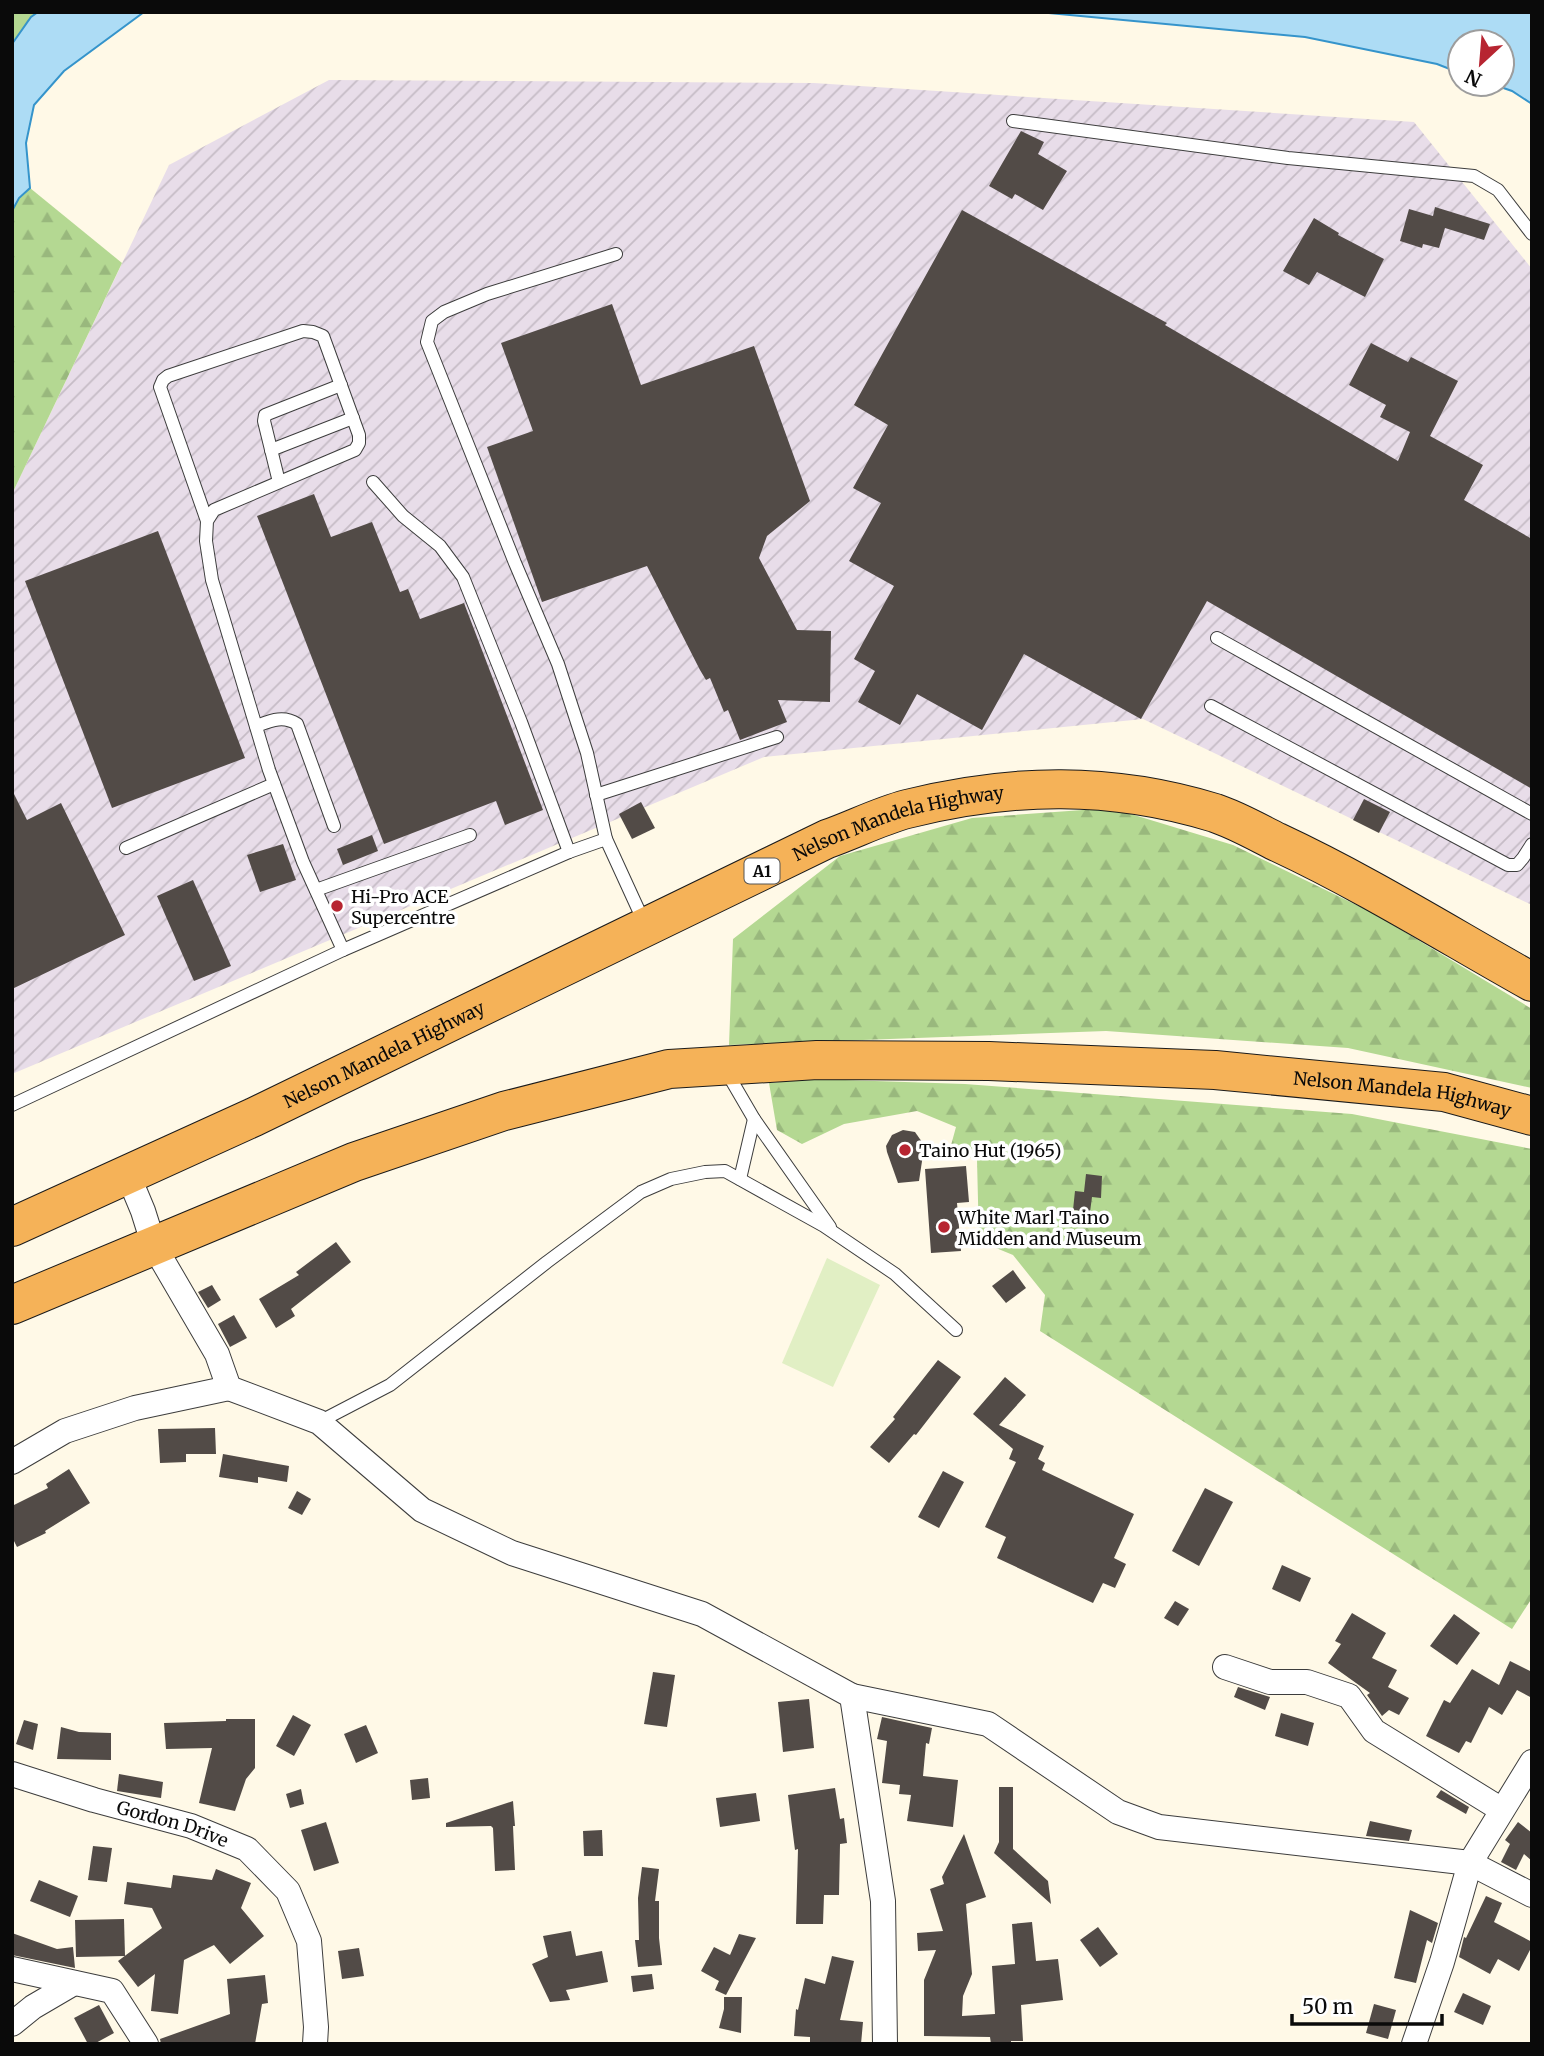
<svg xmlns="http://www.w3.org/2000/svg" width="1544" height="2056" viewBox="0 0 1544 2056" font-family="Merriweather,serif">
<defs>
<pattern id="industrial-furrows" width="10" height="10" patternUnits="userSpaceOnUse" patternTransform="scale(1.75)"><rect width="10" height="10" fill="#e8dde9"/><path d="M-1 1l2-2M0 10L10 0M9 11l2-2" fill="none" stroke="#c6bcc6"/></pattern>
<pattern id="forest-firs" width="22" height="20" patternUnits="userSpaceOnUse" patternTransform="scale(1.75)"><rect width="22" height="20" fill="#b4d892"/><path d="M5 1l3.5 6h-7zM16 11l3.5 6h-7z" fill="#99b87d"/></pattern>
</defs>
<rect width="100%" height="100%" fill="#fff9e7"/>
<polygon fill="url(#industrial-furrows)" points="329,80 814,83 1414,122 1532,269 1532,905 1143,719 764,757 12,1074 12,494 169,165"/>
<g fill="url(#forest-firs)">
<polygon points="12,12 38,12 31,17 12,44"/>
<polygon points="30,188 122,263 12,494 12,211 19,198"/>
<polygon points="1111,808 1233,845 1375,914 1532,1009 1532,1088 1348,1048 1106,1031 729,1045 733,939 840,856 972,818"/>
<polygon points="815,1079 965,1084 1352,1114 1532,1149 1532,1598 1512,1629 1040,1331 1045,1295 1013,1255 979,1241 977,1160 950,1149 956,1127 917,1111 844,1124 802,1144 777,1130 769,1083"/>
</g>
<polygon fill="#e1efc4" points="827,1258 880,1285 833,1387 782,1363"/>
<g fill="#addcf5" stroke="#3594cb" stroke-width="2">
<polygon points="38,12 144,12 64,71 34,105 26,143 30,188 19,198 12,211 12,44 31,17"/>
<polygon points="1038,12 1532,12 1532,104 1512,91 1492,84 1502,84 1502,42 1460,42 1460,73 1437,64 1305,37"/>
</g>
<g fill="#524b47">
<polygon points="1021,131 1044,142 1038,154 1067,171 1043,210 1015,194 1012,199 989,186"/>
<polygon points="1435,207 1490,224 1484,240 1445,228 1439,248 1423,244 1422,248 1400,241 1409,209 1433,216"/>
<polygon points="962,210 1167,323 1165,325 1398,461 1410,432 1380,417 1386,405 1349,385 1371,343 1408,362 1411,357 1458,381 1430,436 1483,465 1464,500 1532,539 1532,789 1207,601 1141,719 1024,654 982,730 917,694 900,725 858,702 875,671 854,659 894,586 849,561 881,503 853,488 888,425 854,405"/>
<polygon points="1314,218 1339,233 1338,235 1384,259 1365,297 1317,272 1309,285 1283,271"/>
<polygon points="612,304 641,385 754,346 810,501 767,536 759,558 797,630 831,631 830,702 778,700 787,722 740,740 728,710 724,712 710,678 706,680 700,670 647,566 542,602 487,447 533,431 501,343"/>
<polygon points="314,494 331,537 372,522 400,592 408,589 420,619 464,603 543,810 505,825 496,801 384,844 257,516"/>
<polygon points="158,531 245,758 112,808 25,581"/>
<polygon points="12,790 27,820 61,803 125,935 12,989"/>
<polygon points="1364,799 1390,812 1379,833 1353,820"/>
<polygon points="641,802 655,828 632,839 619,814"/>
<polygon points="372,835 378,851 343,865 337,849"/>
<polygon points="283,844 296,880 260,892 247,855"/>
<polygon points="193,880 231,966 194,981 157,896"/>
<polygon points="903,1130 915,1132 922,1142 924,1148 919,1181 898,1183 887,1152 886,1146 892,1135"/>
<polygon points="966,1166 969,1202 957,1203 961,1251 931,1253 925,1169"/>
<polygon points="1086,1174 1102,1176 1101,1198 1092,1197 1090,1212 1073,1210 1075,1191 1084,1192"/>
<polygon points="336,1242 351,1262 291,1309 295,1316 276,1328 259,1299 299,1275 296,1272"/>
<polygon points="1013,1270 1026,1288 1006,1303 992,1286"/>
<polygon points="212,1285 221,1300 208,1308 198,1292"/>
<polygon points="234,1315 247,1338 230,1347 218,1324"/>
<polygon points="938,1360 961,1377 916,1435 914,1434 889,1463 870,1447 895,1419 893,1417"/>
<polygon points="1005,1377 1026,1395 999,1425 1044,1446 1038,1459 1045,1463 1042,1470 1134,1514 1114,1558 1126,1564 1115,1588 1103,1583 1093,1603 997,1558 1006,1537 985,1527 1016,1462 1009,1459 1013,1449 973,1414"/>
<polygon points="215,1428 216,1454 186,1454 186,1462 160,1463 158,1429"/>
<polygon points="223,1454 289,1466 287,1482 258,1477 258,1483 219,1477"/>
<polygon points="69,1469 90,1503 45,1531 46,1533 17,1547 12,1537 12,1506 48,1488 46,1484"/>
<polygon points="943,1471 964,1482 939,1528 918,1517"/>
<polygon points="1205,1488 1233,1502 1199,1566 1172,1551"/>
<polygon points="297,1491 311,1499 302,1515 288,1508"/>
<polygon points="1282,1565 1311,1578 1300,1602 1272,1589"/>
<polygon points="1175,1601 1189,1609 1178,1626 1164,1618"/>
<polygon points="1352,1613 1386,1633 1372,1658 1397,1670 1388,1687 1409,1698 1399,1715 1389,1710 1382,1716 1367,1695 1370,1693 1328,1663 1341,1644 1335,1641"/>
<polygon points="1454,1614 1480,1633 1457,1665 1430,1646"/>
<polygon points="1510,1661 1532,1672 1532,1698 1517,1690 1502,1715 1489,1707 1471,1743 1466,1741 1459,1753 1426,1736 1444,1700 1450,1703 1472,1669 1499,1685"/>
<polygon points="653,1672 675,1675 667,1727 644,1724"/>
<polygon points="1238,1687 1270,1697 1265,1710 1234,1697"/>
<polygon points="809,1699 814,1748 783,1752 778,1702"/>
<polygon points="1281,1713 1314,1723 1308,1746 1275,1736"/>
<polygon points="293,1715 311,1725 294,1756 276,1746"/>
<polygon points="882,1717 932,1728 929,1744 926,1743 923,1776 958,1780 953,1827 907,1821 911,1795 899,1794 900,1785 882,1783 887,1741 877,1739"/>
<polygon points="226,1719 255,1719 255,1768 246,1779 235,1811 199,1803 212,1748 166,1749 164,1723 226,1721"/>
<polygon points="24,1720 38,1724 33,1750 16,1744"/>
<polygon points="366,1725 378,1753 356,1763 344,1734"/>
<polygon points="61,1727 79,1732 111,1733 111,1760 57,1759"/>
<polygon points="119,1774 163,1782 161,1798 117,1791"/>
<polygon points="428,1778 430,1798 412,1800 410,1780"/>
<polygon points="999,1787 1013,1787 1013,1849 1048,1881 1051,1904 994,1853 999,1842"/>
<polygon points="835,1788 840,1819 844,1818 847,1843 840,1844 839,1895 824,1895 823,1924 796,1924 798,1849 795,1850 788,1795"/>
<polygon points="301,1789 304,1804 290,1808 286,1794"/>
<polygon points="1441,1790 1469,1807 1466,1814 1436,1797"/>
<polygon points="756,1793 760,1821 720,1827 716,1798"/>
<polygon points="513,1801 515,1826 513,1826 515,1870 495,1871 493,1828 491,1826 446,1827 446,1823"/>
<polygon points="1370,1821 1412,1830 1409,1841 1366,1836"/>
<polygon points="326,1822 339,1863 314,1871 301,1830"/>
<polygon points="1518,1822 1532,1833 1532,1861 1524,1854 1516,1870 1501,1862 1510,1844 1505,1840"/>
<polygon points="602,1830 603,1856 584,1856 583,1831"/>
<polygon points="964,1834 986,1897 966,1904 972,1974 963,1996 962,2016 995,2014 992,1966 1015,1964 1012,1924 1032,1922 1036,1961 1058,1959 1063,2000 1021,2005 1023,2041 1011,2041 1011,2044 991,2044 990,2037 924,2036 924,1980 936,1950 918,1951 917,1933 943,1931 930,1889 944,1884 942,1877"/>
<polygon points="93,1846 112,1848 107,1882 88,1880"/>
<polygon points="642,1867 659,1869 655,1901 659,1901 659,1938 662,1965 638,1967 635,1940 639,1940 638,1898"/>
<polygon points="216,1869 251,1883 241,1908 264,1936 230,1964 214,1945 184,1960 178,2014 151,2011 155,1974 138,1987 118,1961 162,1928 152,1908 124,1904 127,1882 171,1888 173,1875 212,1880"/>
<polygon points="39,1880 78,1896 70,1917 30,1901"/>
<polygon points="1486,1896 1502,1903 1494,1922 1532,1942 1532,1946 1519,1971 1498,1959 1490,1974 1459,1957 1464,1937 1466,1938"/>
<polygon points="1410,1910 1438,1923 1432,1943 1427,1940 1416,1983 1394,1978"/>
<polygon points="124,1919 125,1956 76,1957 75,1920"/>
<polygon points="1098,1927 1118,1954 1100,1967 1080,1940"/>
<polygon points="571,1931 576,1956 602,1951 608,1982 566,1990 570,2000 550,2002 532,1964 548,1957 543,1936"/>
<polygon points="12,1933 57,1949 73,1947 75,1968 12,1955"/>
<polygon points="739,1934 756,1938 726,1995 715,1990 719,1981 701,1971 714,1947 730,1955"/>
<polygon points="359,1948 364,1976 342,1979 338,1951"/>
<polygon points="832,1956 854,1961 840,2020 863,2022 861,2044 810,2044 810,2037 794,2036 796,2009 798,2010 805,1978 825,1984"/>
<polygon points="652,1974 654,1989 633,1992 631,1976"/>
<polygon points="265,1975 268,2003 262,2004 255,2044 161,2044 160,2039 230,2014 227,1979"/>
<polygon points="1463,1993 1491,2006 1483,2025 1454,2012"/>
<polygon points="724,1997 742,1997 741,2033 719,2028 724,2009"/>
<polygon points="1374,2004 1396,2010 1388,2039 1366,2033"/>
<polygon points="99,2005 114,2033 94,2044 88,2044 74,2018"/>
</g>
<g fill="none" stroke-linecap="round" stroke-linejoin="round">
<g stroke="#3d3d3d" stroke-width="14">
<g id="service">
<polyline points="1013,121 1288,158 1474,176 1498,190 1532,234"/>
<polyline points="271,450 353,418"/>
<polyline points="279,482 264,421 265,415 341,385"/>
<polyline points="373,482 403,516 440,546 463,577 521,722 569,852"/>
<polyline points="207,521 160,387 163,380 168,376 303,331 313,332 323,336 359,435 359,443 355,450 214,510 207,521 206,541 212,580 269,770 303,862 343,950"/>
<polyline points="1217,638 1532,814"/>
<polyline points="1211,706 1508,865 1517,865 1523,858 1532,844"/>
<path d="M256 726C270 721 283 715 297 724L334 826"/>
<polyline points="596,795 777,737"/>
<polyline points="606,839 587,753 558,664 515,563 427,342 432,321 444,312 487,294 616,254"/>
<polyline points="126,848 274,784"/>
<polyline points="316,890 470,835"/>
<polyline points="726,1071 754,1119 830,1227"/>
<polyline points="12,1105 343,950 569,852 606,839 644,922"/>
<polyline points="740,1179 754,1119"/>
<polyline points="319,1422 390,1385 547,1262 641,1192 671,1179 705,1172 725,1171 824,1226 895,1274 956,1330"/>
</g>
</g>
<g stroke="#3d3d3d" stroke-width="26">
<g id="minor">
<polyline points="128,1175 143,1211 154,1246 217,1354 229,1388 319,1422 422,1510 512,1553 702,1614 852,1696 883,1901 885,2044"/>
<polyline points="12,1462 65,1431 135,1408 229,1388"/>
<polyline points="1225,1667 1270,1682 1307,1682 1349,1696 1374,1731 1502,1810"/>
<polyline points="852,1696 988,1724 1118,1812 1159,1827 1470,1863 1532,1895"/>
<path id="s1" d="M12 1774 94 1800 191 1826 247 1849 288 1891 309 1941 316 2027 315 2044"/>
<polyline points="12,1969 112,1991 146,2044"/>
<polyline points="12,2024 33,2007 74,1983"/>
<polyline points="1414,2044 1442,1962 1470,1863 1532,1762"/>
</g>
</g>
<g stroke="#1b1b1b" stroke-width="40">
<g id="trunk">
<path id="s2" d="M12 1227 254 1117 827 839C853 830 880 816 907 809 1011 783 1111 781 1215 813 1236 820 1257 832 1277 842 1365 883 1448 935 1532 982"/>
<path id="s3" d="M12 1305 354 1162 504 1111 669 1069 817 1060 989 1061 1215 1070 1444 1092 1532 1116"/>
</g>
</g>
<use href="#service" stroke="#fff" stroke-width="12"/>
<use href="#minor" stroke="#fff" stroke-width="24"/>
<use href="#trunk" stroke="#f5b258" stroke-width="38"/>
</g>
<g fill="#b72531" stroke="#fff" stroke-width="2.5">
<circle cx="337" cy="906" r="7"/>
<circle cx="905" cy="1150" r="7"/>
<circle cx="944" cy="1227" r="7"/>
</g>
<g text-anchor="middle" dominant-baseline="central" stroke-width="7" stroke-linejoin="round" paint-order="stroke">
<rect fill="#fff" stroke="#545454" stroke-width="2" x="744.5" y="858.5" width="35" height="25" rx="5"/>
<g font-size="16" font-weight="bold" fill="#0a0a0a">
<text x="762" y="871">A1</text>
</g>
<g font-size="18" fill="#0a0a0a" stroke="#fff">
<text stroke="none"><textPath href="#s2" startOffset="976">Nelson Mandela Highway</textPath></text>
<text stroke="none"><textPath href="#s2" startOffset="410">Nelson Mandela Highway</textPath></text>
<text stroke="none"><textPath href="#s3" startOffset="1435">Nelson Mandela Highway</textPath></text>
<text stroke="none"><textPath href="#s1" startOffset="168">Gordon Drive</textPath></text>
</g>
<g font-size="18" fill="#0a0a0a" stroke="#fff" text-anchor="start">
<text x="351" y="896">Hi-Pro ACE<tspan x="351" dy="21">Supercentre</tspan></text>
<text x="919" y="1150">Taino Hut (1965)</text>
<text x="958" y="1217">White Marl Taino<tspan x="958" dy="21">Midden and Museum</tspan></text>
</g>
</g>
<rect width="1544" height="2056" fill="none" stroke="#0a0a0a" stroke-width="28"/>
<g transform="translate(1481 63) rotate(206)"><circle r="33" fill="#ffffff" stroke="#9d9d9d" stroke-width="2"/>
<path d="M0-5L12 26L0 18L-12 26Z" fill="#b72531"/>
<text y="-10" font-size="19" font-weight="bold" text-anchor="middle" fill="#0a0a0a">N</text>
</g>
<path d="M1292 2014v10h150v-10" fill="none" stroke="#0a0a0a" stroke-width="3.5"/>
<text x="1302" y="2014" font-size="21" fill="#0a0a0a" stroke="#ffffff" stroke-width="5" paint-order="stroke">50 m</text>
</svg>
